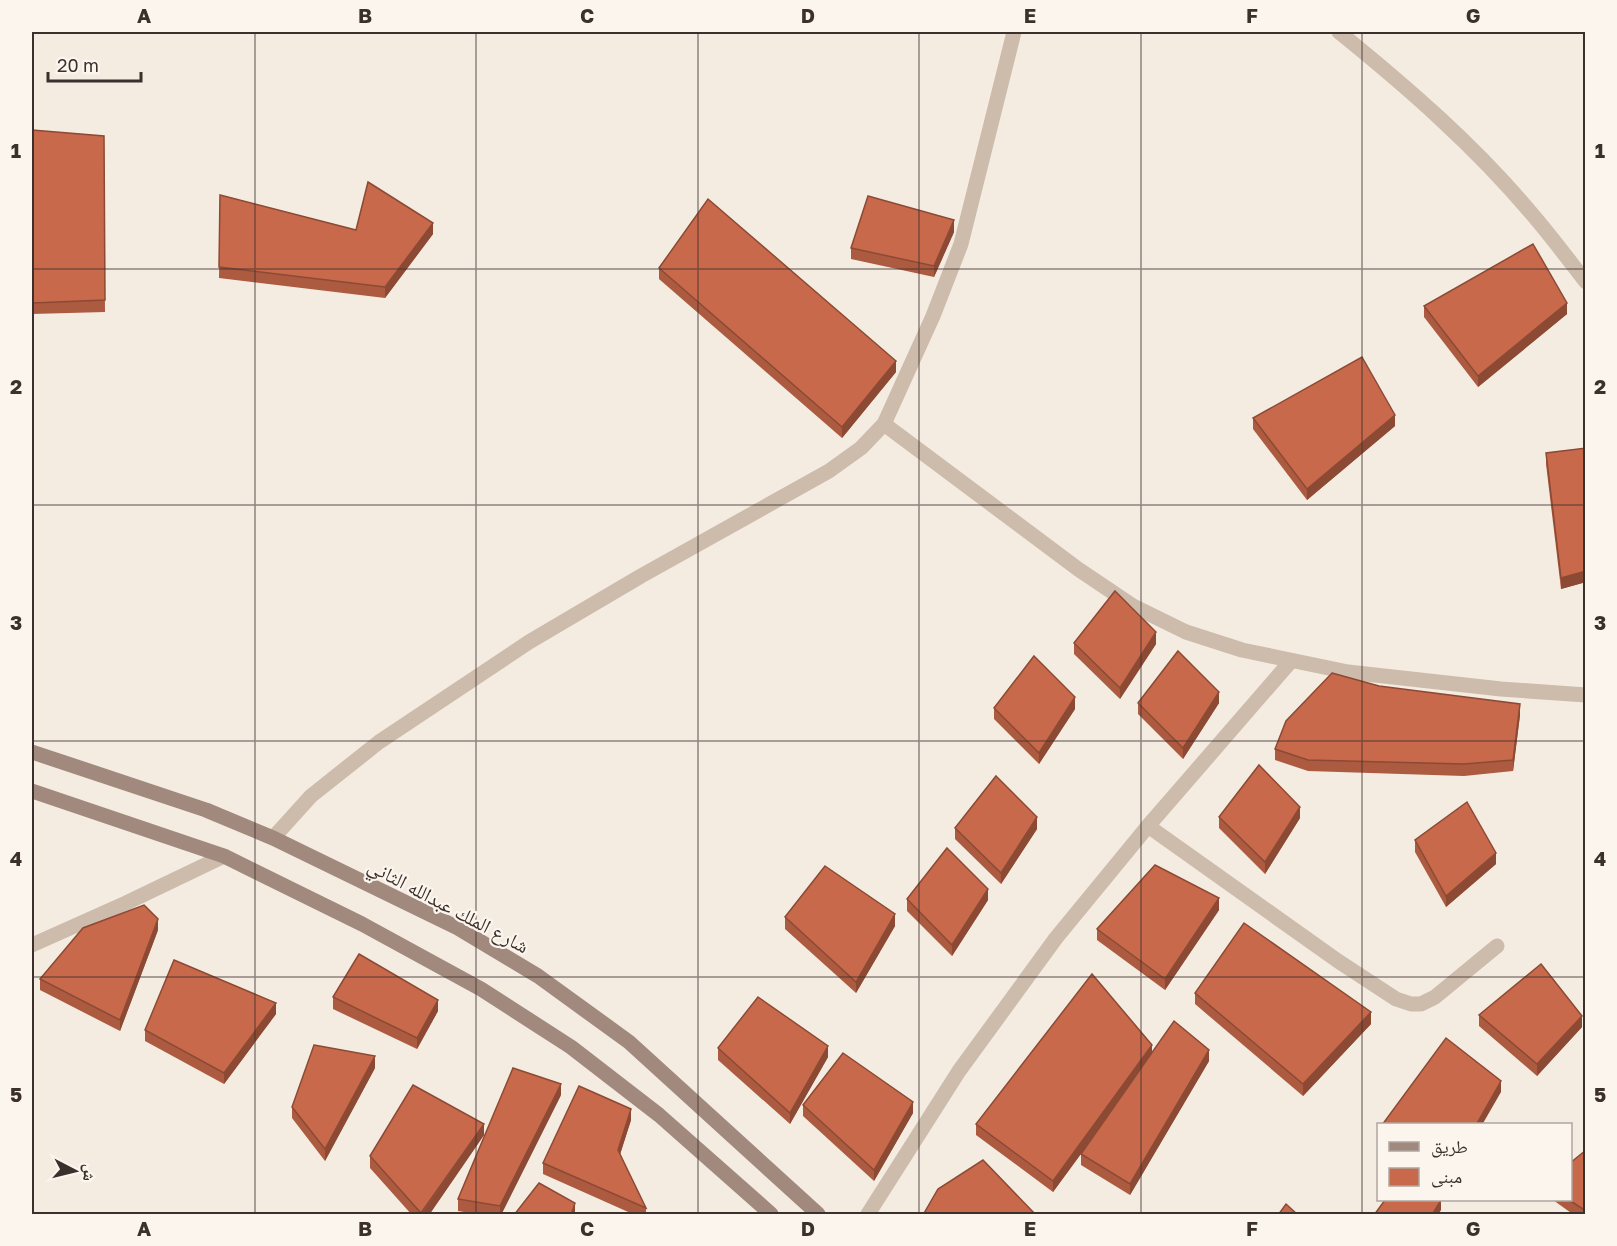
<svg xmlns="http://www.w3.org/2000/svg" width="1617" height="1246" viewBox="0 0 1617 1246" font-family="'Golos Text','Noto Naskh Arabic',sans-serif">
<rect width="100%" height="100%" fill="#f4ebe1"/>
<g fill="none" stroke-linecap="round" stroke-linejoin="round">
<g stroke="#cdbbac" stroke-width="15">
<path d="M1339 32C1407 87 1475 146 1532 214 1551 236 1568 259 1586 282"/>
<polyline points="884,424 1078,569 1133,606 1186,632 1242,650 1348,672 1501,689 1586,695"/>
<polyline points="1148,826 1338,961 1396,999 1411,1004 1421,1004 1435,997 1497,946"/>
<polyline points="273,838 311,796 379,742 529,642 641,576 829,471 861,448 884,424 933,316 961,244 1014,32"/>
<polyline points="32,945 126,903 224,856"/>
<polyline points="868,1214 959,1071 1056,938 1148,826 1291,661"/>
</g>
<g stroke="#a18a7d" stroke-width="15">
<polyline points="32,752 206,810 273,838 458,928 538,976 629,1042 818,1214"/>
<polyline points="32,791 224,856 362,924 481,989 571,1047 659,1115 771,1214"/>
</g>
</g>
<g fill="#ac5a40">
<polygon points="32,130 104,136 105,312 32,314"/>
<polygon points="220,195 356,230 433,234 385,298 219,278"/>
<polygon points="954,232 934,277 851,259 851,248"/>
<polygon points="659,268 896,372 842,438 659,279"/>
<polygon points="1424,306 1567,314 1478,387 1424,317"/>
<polygon points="1253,418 1395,426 1307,500 1253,429"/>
<polygon points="1586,448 1586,582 1561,589 1546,464 1546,453"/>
<polygon points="1074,643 1156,644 1120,699 1074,654"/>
<polygon points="1379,686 1520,715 1513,771 1464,776 1308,771 1275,760 1275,749"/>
<polygon points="1138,703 1219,703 1183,759 1138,714"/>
<polygon points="994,708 1075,709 1039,764 994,719"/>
<polygon points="1219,817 1300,818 1265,874 1219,828"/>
<polygon points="955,828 1037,829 1001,884 955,839"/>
<polygon points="1415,840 1496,864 1446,907 1415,852"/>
<polygon points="907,899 988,900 952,956 907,911"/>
<polygon points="1219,910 1165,990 1097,940 1097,929"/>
<polygon points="785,917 895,926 856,993 785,929"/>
<polygon points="158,930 120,1031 40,990 40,979"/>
<polygon points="1195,993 1371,1024 1303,1096 1195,1004"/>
<polygon points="333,997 438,1011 417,1049 333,1009"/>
<polygon points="276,1014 224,1084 145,1041 145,1030"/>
<polygon points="1479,1015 1582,1027 1537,1076 1479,1026"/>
<polygon points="718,1048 828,1057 790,1124 718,1060"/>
<polygon points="1152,1053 1209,1061 1130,1195 1081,1165 1081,1154 1084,1150 1053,1192 976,1135 976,1124"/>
<polygon points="375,1068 325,1161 292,1118 292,1107"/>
<polygon points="561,1095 501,1215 482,1215 458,1211 458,1199"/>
<polygon points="803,1105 913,1113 874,1181 803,1116"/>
<polygon points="631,1120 620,1154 646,1208 646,1215 635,1215 543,1174 543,1163"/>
<polygon points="484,1135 429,1215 412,1215 370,1168 370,1156"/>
<polygon points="1586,1150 1586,1215 1574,1215 1553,1200 1570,1200"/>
</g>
<g fill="#8c4a34">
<polygon points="954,220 954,232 934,277 934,266"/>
<polygon points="433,223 433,234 385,298 385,287"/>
<polygon points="1567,303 1567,314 1478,387 1478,376"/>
<polygon points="896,361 896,372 842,438 842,427"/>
<polygon points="1395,415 1395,426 1307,500 1307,489"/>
<polygon points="1586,571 1586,582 1561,589 1561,578"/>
<polygon points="1156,632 1156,644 1120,699 1120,688"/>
<polygon points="1219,692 1219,703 1183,759 1183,748"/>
<polygon points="1075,697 1075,709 1039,764 1039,753"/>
<polygon points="1520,704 1520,715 1513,771 1513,760"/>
<polygon points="1300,807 1300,818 1265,874 1265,862"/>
<polygon points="1037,817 1037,829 1001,884 1001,873"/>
<polygon points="1496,853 1496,864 1446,907 1446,896"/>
<polygon points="988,889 988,900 952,956 952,945"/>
<polygon points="1219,898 1219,910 1165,990 1165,979"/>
<polygon points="895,914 895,926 856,993 856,982"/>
<polygon points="158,919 158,930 120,1031 120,1020"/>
<polygon points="438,1000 438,1011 417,1049 417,1038"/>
<polygon points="276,1003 276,1014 224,1084 224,1073"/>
<polygon points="1371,1012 1371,1024 1303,1096 1303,1084"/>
<polygon points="1582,1016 1582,1027 1537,1076 1537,1064"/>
<polygon points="1152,1045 1152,1056 1053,1192 1053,1181"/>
<polygon points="828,1046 828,1057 790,1124 790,1113"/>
<polygon points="1209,1050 1209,1061 1130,1195 1130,1184"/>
<polygon points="375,1056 375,1068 325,1161 325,1149"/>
<polygon points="1501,1081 1501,1092 1482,1125 1476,1125"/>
<polygon points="561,1084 561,1095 501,1215 500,1215 500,1206"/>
<polygon points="913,1102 913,1113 874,1181 874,1170"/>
<polygon points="631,1109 631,1120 618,1161 618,1150"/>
<polygon points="484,1124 484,1135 429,1215 421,1215"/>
<polygon points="1441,1200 1441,1210 1438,1215 1432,1215"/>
<polygon points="575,1203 575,1215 571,1215"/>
</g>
<g fill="#c8694b" stroke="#8c4a34" stroke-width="1.5">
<polygon points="32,130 104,136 105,300 32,303"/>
<polygon points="368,182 433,223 385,287 219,267 220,195 356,230"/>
<polygon points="868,196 954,220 934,266 851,248"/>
<polygon points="708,199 896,361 842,427 659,268"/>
<polygon points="1533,244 1567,303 1478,376 1424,306"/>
<polygon points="1362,357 1395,415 1307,489 1253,418"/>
<polygon points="1586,448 1586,571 1561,578 1546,453"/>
<polygon points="1115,591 1156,632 1120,688 1074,643"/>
<polygon points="1178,651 1219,692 1183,748 1138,703"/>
<polygon points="1034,656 1075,697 1039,753 994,708"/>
<polygon points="1332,673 1379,686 1520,704 1513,760 1464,764 1308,760 1275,749 1286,721"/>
<polygon points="1259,765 1300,807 1265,862 1219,817"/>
<polygon points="996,776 1037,817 1001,873 955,828"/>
<polygon points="1467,802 1496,853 1446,896 1415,840"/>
<polygon points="947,848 988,889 952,945 907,899"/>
<polygon points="1155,865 1219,898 1165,979 1097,929"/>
<polygon points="825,866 895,914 856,982 785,917"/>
<polygon points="144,905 158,919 120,1020 40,979 83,928"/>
<polygon points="1244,923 1371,1012 1303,1084 1195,993"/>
<polygon points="359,954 438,1000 417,1038 333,997"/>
<polygon points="174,960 276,1003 224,1073 145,1030"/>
<polygon points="1541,964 1582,1016 1537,1064 1479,1015"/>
<polygon points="1092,974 1152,1045 1053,1181 976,1124"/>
<polygon points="758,997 828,1046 790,1113 718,1048"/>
<polygon points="1174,1021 1209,1050 1130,1184 1081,1154"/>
<polygon points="1446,1038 1501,1081 1476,1125 1382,1125"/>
<polygon points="314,1045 375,1056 325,1149 292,1107"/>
<polygon points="843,1053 913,1102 874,1170 803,1105"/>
<polygon points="513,1068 561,1084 500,1206 458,1199"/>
<polygon points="413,1085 484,1124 421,1213 370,1156"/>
<polygon points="579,1086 631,1109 618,1150 646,1208 543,1163"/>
<polygon points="1586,1150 1586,1211 1569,1200 1570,1200 1570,1163"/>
<polygon points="983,1160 1036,1215 923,1215 938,1189"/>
<polygon points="539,1183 575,1203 571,1215 514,1215"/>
<polygon points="1385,1200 1441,1200 1432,1215 1374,1215"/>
<polygon points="1286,1204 1298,1215 1278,1215"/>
</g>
<path fill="none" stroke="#3b302b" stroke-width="1.5" stroke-opacity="0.55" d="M255 32V1214M476 32V1214M698 32V1214M919 32V1214M1141 32V1214M1362 32V1214M32 269H1586M32 505H1586M32 741H1586M32 977H1586"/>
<g text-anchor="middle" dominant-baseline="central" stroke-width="4.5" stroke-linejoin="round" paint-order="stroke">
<g font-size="20" fill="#3b302b" stroke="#fbf5ee">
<text transform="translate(449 905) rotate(28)">شارع الملك عبدالله الثاني</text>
</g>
</g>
<rect width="1617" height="1246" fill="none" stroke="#fbf5ee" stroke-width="66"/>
<rect x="1377" y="1123" width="195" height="78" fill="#fbf5ee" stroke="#aea6a0" stroke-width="1.5"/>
<rect x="1389" y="1142" width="30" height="9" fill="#a18a7d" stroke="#aea6a0" stroke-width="1.5"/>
<text x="1431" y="1153" font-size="18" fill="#3b302b">طريق</text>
<rect x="1389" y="1168" width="30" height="18" fill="#c8694b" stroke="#aea6a0" stroke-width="1.5"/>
<text x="1431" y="1183" font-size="18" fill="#3b302b">مبنى</text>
<g transform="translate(75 1171) rotate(97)" stroke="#fbf5ee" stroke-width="4.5" paint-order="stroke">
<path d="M0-4.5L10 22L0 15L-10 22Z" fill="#3b302b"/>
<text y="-9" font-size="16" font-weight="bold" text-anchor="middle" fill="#3b302b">ش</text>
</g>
<path d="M48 72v9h93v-9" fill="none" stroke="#3b302b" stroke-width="3"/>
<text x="57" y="72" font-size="18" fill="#3b302b" stroke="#fbf5ee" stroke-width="4.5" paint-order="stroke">20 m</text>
<rect x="33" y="33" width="1551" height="1180" fill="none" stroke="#3b302b" stroke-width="2"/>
<g font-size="20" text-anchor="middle" font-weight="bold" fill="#3b302b">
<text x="144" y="23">A</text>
<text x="365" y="23">B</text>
<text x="587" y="23">C</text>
<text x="808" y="23">D</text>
<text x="1030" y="23">E</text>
<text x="1252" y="23">F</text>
<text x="1473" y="23">G</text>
<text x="16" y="158">1</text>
<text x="1600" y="158">1</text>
<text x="16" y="394">2</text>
<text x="1600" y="394">2</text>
<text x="16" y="630">3</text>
<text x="1600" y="630">3</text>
<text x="16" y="866">4</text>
<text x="1600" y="866">4</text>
<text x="16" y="1102">5</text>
<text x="1600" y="1102">5</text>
<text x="144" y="1236">A</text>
<text x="365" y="1236">B</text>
<text x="587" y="1236">C</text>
<text x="808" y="1236">D</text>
<text x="1030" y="1236">E</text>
<text x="1252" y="1236">F</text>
<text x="1473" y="1236">G</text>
</g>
</svg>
